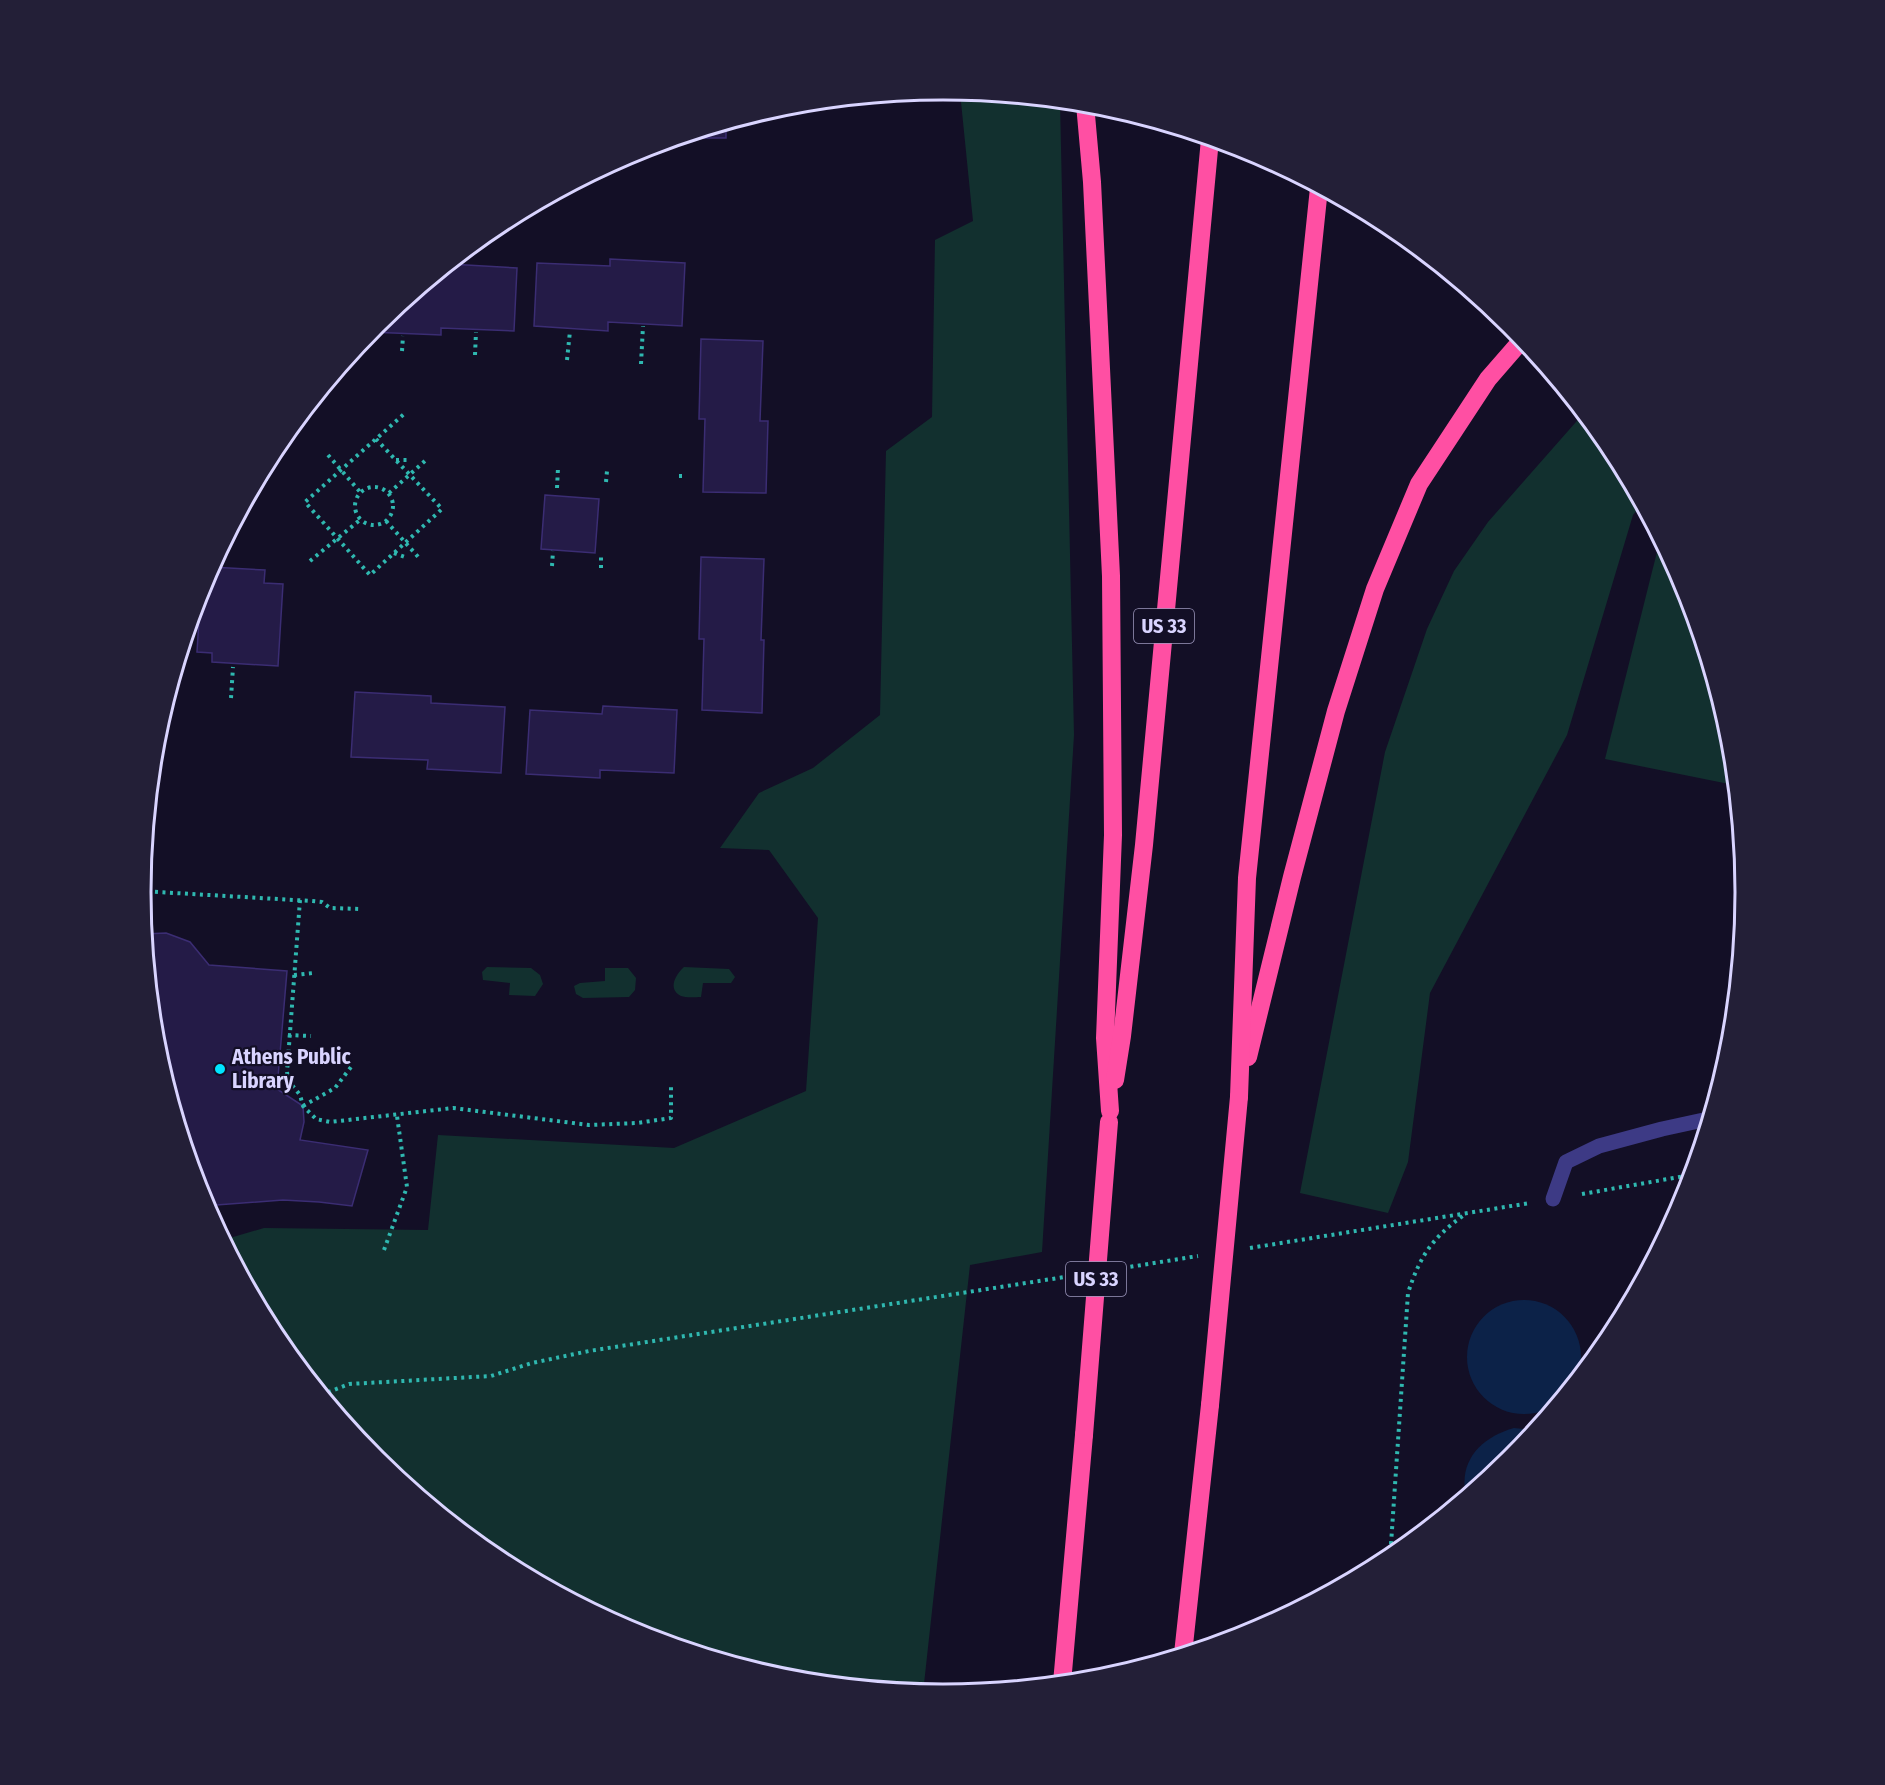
<svg xmlns="http://www.w3.org/2000/svg" width="1885" height="1785" viewBox="0 0 1885 1785" font-family="'Fira Sans Condensed',sans-serif">
<rect width="100%" height="100%" fill="#130f26"/>
<g fill="#12302f">
<polygon points="960,92 1060,102 1074,735 1042,1252 970,1265 923,1693 786,1680 635,1634 496,1560 375,1460 275,1338 223,1240 264,1228 428,1230 438,1135 674,1148 806,1091 818,918 769,850 720,848 759,793 813,768 880,715 886,451 932,417 935,240 973,221"/>
<polygon points="1583,414 1610,447 1641,505 1633,515 1567,735 1430,993 1408,1162 1388,1213 1300,1193 1385,752 1427,629 1454,571 1488,522"/>
<polygon points="1660,540 1684,586 1730,736 1734,785 1605,759"/>
<polygon points="487,967 531,968 540,975 543,984 535,996 509,995 510,983 483,980 482,972"/>
<path d="M684 967 729 969 735 977 731 983H703L701 997C696 997 686 998 681 996 667 989 676 974 684 967Z"/>
<polygon points="605,968 628,968 636,978 635,990 629,997 583,998 576,994 574,986 580,983 605,981"/>
</g>
<g fill="#0c2248">
<circle cx="1524" cy="1357" r="57"/>
<path d="M1514 1428 1534 1430 1510 1460 1466 1496C1458 1460 1482 1437 1514 1428Z"/>
</g>
<g fill="#241b47" stroke="#3b2d73" stroke-width="1.5">
<polygon points="726,124 726,138 679,138"/>
<polygon points="610,259 685,263 682,326 608,322 608,331 534,326 537,263 610,266"/>
<polygon points="449,264 517,268 514,331 441,328 441,335 370,332 375,325 440,272 443,272"/>
<polygon points="701,339 763,341 760,421 768,421 766,493 703,492 705,419 699,419"/>
<polygon points="545,495 599,499 595,553 541,549"/>
<polygon points="701,557 764,559 761,640 764,640 762,713 702,710 704,639 699,639"/>
<polygon points="211,567 265,570 264,583 283,584 278,666 212,662 212,653 197,652 201,587"/>
<polygon points="355,692 431,696 431,703 505,707 501,773 427,769 428,760 351,757"/>
<polygon points="603,706 677,710 674,773 600,770 600,778 526,774 530,710 602,714"/>
<polygon points="166,933 190,942 209,965 287,971 277,1089 303,1106 304,1122 300,1140 368,1150 352,1206 319,1202 283,1200 216,1205 206,1208 201,1199 155,1049 144,934"/>
</g>
<g fill="none" stroke-linecap="round" stroke-linejoin="round">
<g stroke="#2fb8b0" stroke-width="4" stroke-dasharray="3 4.5" stroke-linecap="butt">
<polyline points="402,351 403,336"/>
<polyline points="475,355 476,332"/>
<polyline points="567,360 570,331"/>
<polyline points="641,364 643,326"/>
<polyline points="376,439 442,509 370,575 305,502 404,414"/>
<polyline points="328,455 361,493"/>
<polyline points="396,460 410,460"/>
<polyline points="679,476 682,476"/>
<polyline points="258,478 268,479"/>
<polyline points="606,482 607,471"/>
<circle cx="374" cy="506" r="19"/>
<polyline points="557,488 558,468"/>
<polyline points="389,493 425,461"/>
<polyline points="386,521 420,559"/>
<polyline points="394,553 408,558"/>
<polyline points="310,561 361,519"/>
<polyline points="552,566 553,551"/>
<polyline points="601,568 601,556"/>
<polyline points="231,698 233,667"/>
<polyline points="140,891 312,901 322,902 330,908 359,909"/>
<polyline points="300,900 287,1072 288,1080 300,1095 303,1106 316,1119 330,1122 453,1108 589,1125 637,1123 671,1118 671,1084"/>
<polyline points="294,975 313,973"/>
<polyline points="288,1035 311,1036"/>
<polyline points="303,1106 335,1088 351,1067"/>
<polyline points="1582,1194 1691,1175"/>
<polyline points="1250,1248 1530,1203"/>
<polyline points="384,1250 407,1187 397,1116"/>
<polyline points="1123,1268 1198,1256"/>
<polyline points="321,1395 349,1384 491,1376 532,1363 589,1351 1071,1276"/>
<path d="M1390 1559 1408 1293C1420 1256 1432 1238 1464 1215"/>
</g>
<polyline stroke="#3d3a85" stroke-width="15" points="1553,1199 1566,1162 1599,1146 1662,1129 1708,1119"/>
<g stroke="#ff4fa3" stroke-width="18">
<polyline points="1085,104 1092,182 1111,576 1113,835 1105,1038 1110,1111"/>
<polyline points="1248,1057 1292,877 1336,711 1375,589 1419,484 1488,379 1522,340"/>
<polyline points="1115,1080 1122,1036 1144,845 1210,139"/>
<polyline points="1239,1097 1247,878 1319,188"/>
<polyline points="1183,1654 1210,1405"/>
<polyline points="1062,1683 1084,1435"/>
</g>
<g stroke="#ff4fa3" stroke-width="18">
<polyline points="1210,1405 1239,1097"/>
<polyline points="1084,1435 1109,1122"/>
</g>
</g>
<circle fill="#00e5ff" stroke="#130f26" stroke-width="2" cx="220" cy="1069" r="6"/>
<g text-anchor="middle" dominant-baseline="central" stroke-width="4.5" stroke-linejoin="round" paint-order="stroke">
<g fill="#130f26" stroke="#9e99be" stroke-width="1.5">
<rect x="1134" y="609" width="60" height="34" rx="4.5"/>
<rect x="1066" y="1262" width="60" height="34" rx="4.5"/>
</g>
<g font-size="20" font-weight="bold" fill="#d9d4ff">
<text x="1164" y="626">US 33</text>
<text x="1096" y="1279">US 33</text>
</g>
<g font-size="21" font-weight="bold" fill="#d9d4ff" stroke="#130f26" text-anchor="start">
<text x="232" y="1057">Athens Public<tspan x="232" dy="24">Library</tspan></text>
</g>
</g>
<path d="M0 0H1885V1785H0ZM151 892a792 792 0 1 1 1584 0a792 792 0 1 1-1584 0Z" fill="#231f37" fill-rule="evenodd"/>
<path fill="none" stroke="#d9d4ff" stroke-width="3" d="M151 892a792 792 0 1 1 1584 0a792 792 0 1 1-1584 0Z"/>
</svg>
